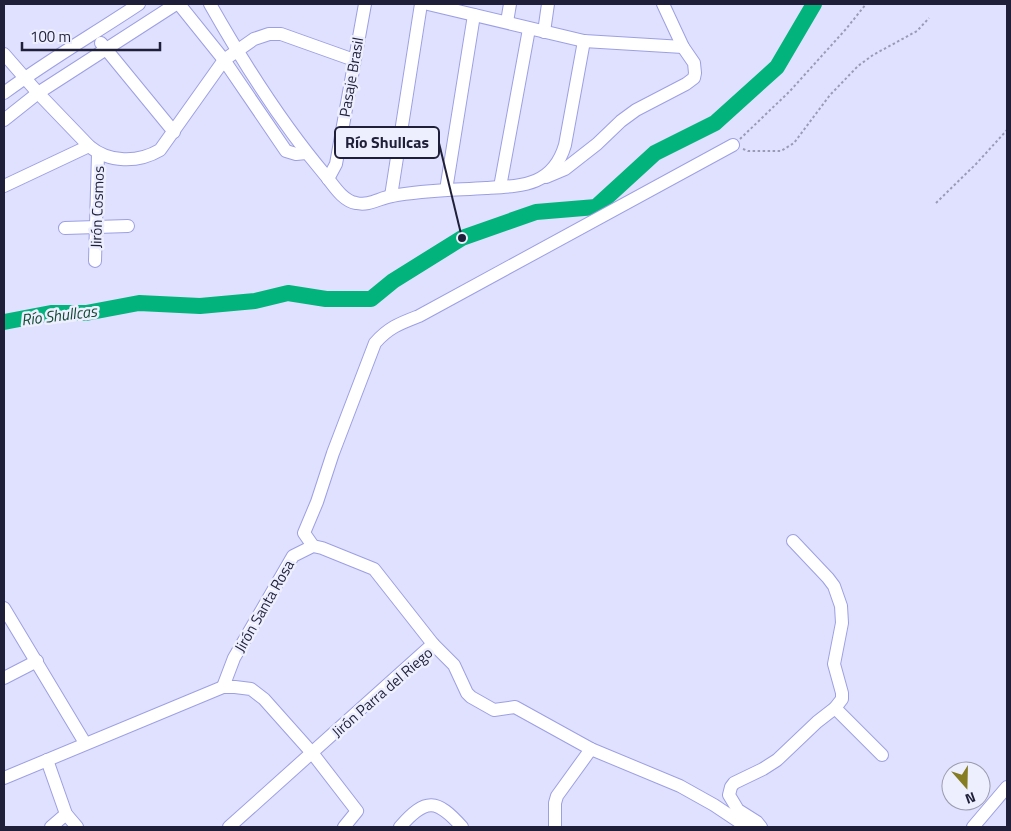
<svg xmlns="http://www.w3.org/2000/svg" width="1011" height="831" viewBox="0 0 1011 831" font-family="'Titillium Web',sans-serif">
<rect width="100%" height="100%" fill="#dfe1fe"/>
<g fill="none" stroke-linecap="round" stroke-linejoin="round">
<polyline stroke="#02b37c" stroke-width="16" points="4,322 51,313 86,313 139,303 200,306 255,301 288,293 326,299 371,299 393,281 462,238 536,212 596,207 655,153 715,123 777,67 814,4"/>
<g stroke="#9d9fe4" stroke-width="14">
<g id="minor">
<polyline points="179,4 224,60 286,151 296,154 306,153"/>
<path d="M210 4C244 64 281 123 326 176 334 186 343 201 356 203 370 206 379 198 392 196 423 190 455 190 486 188 522 186 553 186 565 145L584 41"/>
<polyline points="428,4 584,41 683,47"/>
<polyline points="507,22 510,4"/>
<polyline points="544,32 548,4"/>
<polyline points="101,43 174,132"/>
<path d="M4 54 38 93 89 146C109 163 138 163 160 150L224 60 254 39 269 34H281L354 60"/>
<path d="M4 93C47 61 94 34 139 4"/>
<polyline points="4,120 38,93 176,4"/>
<polyline points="546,177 565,169 597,144 621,121 636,110 686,84 694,78 695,73 694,63 683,47 663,4"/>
<polyline points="328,179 336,164 365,4"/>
<polyline points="4,186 89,146"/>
<polyline points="500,187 529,29"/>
<polyline points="446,190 474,15"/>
<polyline points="391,196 421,4"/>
<polyline points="65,228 128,226"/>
<polyline points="95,261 98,154"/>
<path d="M313 546 304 533 317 502 333 453 375 343C389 327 401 323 419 316L733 145"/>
<polyline points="4,608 85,743"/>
<polyline points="4,678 37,661"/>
<polyline points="223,687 234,658 293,556 313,546 322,548 374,569 433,644 454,665 467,693 471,697 494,710 515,707 591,749 680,786 714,805 747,827"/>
<polyline points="835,708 882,755"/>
<polyline points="47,760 66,814 77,827"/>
<polyline points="4,778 223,687 235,687 251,689 264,699 313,754 357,811 344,827"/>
<polyline points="51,827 66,814"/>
<polyline points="229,827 433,644"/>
<path d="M400 827C426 797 437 799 462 827"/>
<polyline points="555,827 555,803 557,796 591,749"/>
<polyline points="761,827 757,822 738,810 729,795 731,787 734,783 763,769 777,760 817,722 835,708 842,699 842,693 834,664 842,623 841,606 834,586 828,578 793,541"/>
<polyline points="973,827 1007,787"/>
</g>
</g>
<g stroke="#9a9cb7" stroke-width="2" stroke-dasharray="2.5 2.5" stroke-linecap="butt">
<polyline points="740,139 790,91 846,29 866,4"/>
<polyline points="743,149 748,151 781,151 794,143 830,95 858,66 873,55 917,31 929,18"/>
<polyline points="936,203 976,164 1007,130"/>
</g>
<use href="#minor" stroke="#fff" stroke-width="12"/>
</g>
<g text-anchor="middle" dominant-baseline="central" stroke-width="5" stroke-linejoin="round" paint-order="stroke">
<g font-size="15" fill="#1f1f39" stroke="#eeeffe">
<text transform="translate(351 77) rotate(-80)">Pasaje Brasil</text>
<text transform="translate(97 207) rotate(-88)">Jirón Cosmos</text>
<text transform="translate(264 606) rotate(-60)">Jirón Santa Rosa</text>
<text transform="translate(382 692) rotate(-41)">Jirón Parra del Riego</text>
</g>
<g font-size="16" font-style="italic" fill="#114b34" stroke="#eeeffe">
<text transform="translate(59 315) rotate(-7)">Río Shullcas</text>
</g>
</g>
<path fill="none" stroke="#1f1f39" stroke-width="2" d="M462 238L439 143"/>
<circle fill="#1f1f39" stroke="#eeeffe" stroke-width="2" cx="462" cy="238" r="5"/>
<rect fill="#eeeffe" stroke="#1f1f39" stroke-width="2" x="335" y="127" width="104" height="31" rx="5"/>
<g font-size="16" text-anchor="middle" font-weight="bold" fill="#1f1f39">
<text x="387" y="148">Río Shullcas</text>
</g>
<rect width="1011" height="831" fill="none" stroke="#1f1f39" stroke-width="10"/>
<g transform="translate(966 786) rotate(160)"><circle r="24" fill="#eeeffe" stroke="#9b9caf"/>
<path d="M0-4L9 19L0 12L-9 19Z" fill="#867c21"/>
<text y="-8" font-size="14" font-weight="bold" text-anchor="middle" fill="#1f1f39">N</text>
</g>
<path d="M22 42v8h138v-8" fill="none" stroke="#1f1f39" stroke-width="2.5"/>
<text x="30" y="42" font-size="15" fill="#1f1f39" stroke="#eeeffe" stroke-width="4" paint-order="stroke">100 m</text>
</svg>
